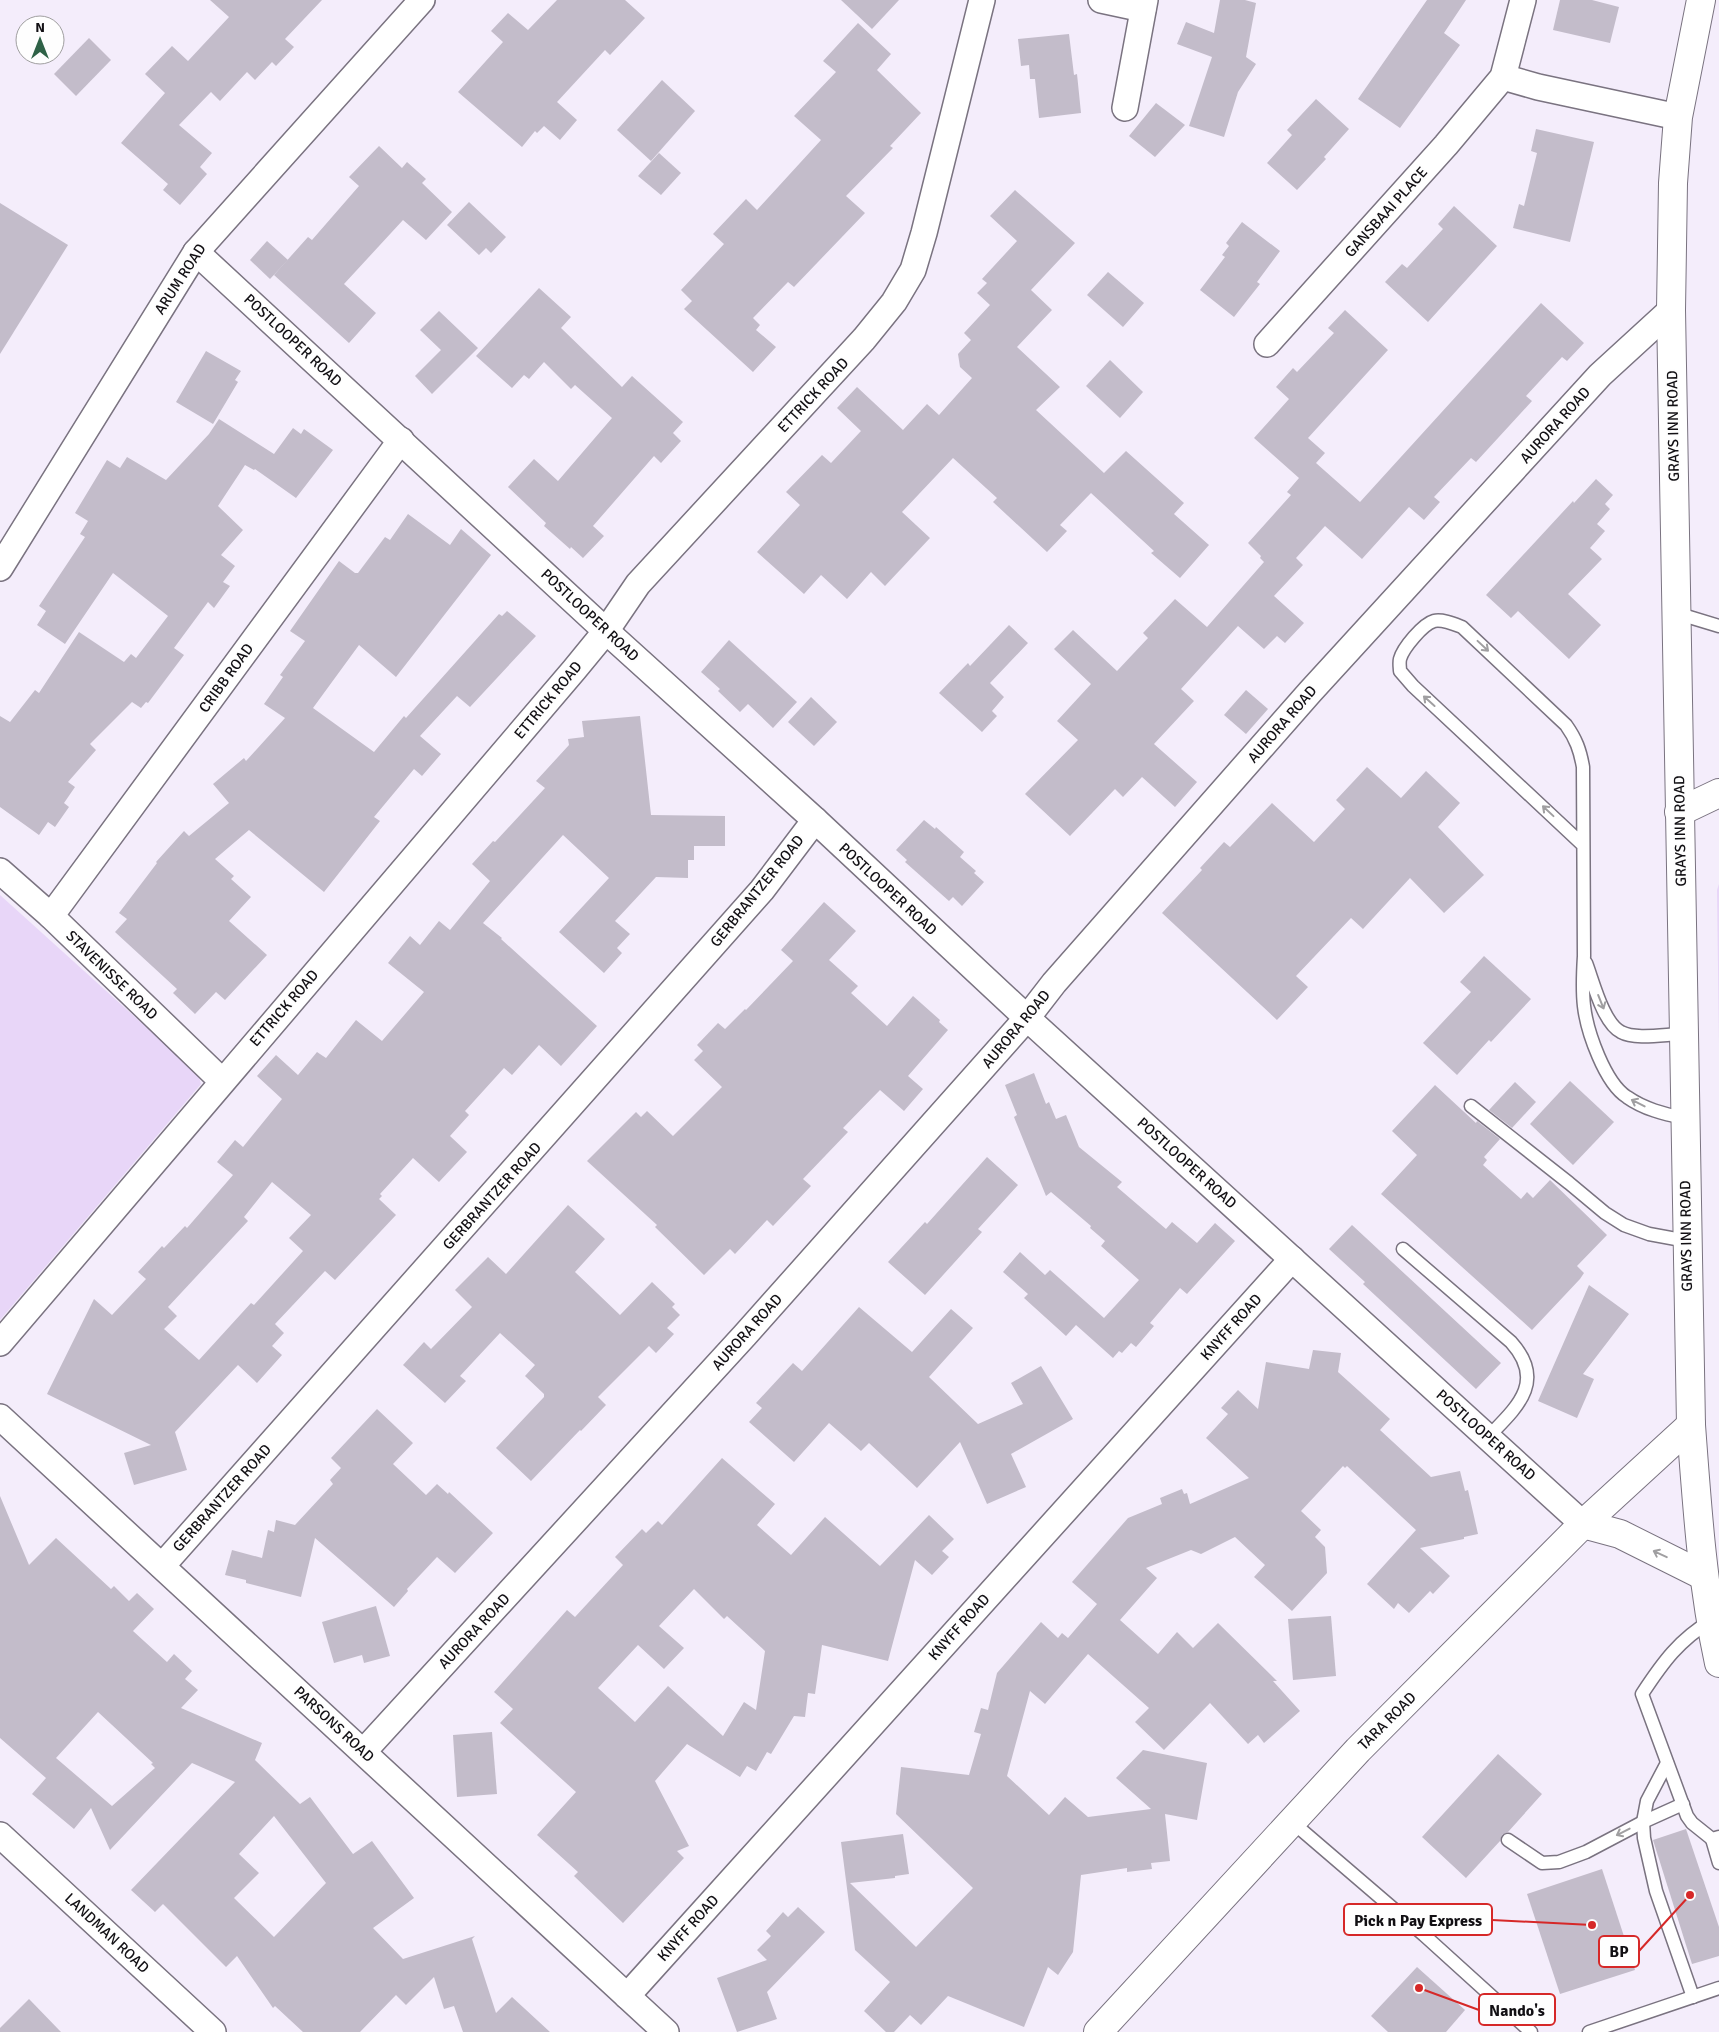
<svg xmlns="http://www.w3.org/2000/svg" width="1719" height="2032" viewBox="0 0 1719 2032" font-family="Signika,sans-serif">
<rect width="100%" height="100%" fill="#f4edfb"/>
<g fill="#e8d6f8">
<polygon points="1719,884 1719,1045 1717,890"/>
<polygon points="0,895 198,1074 201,1084 0,1320"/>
</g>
<g fill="#c3bcca" fill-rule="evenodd">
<polygon points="210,0 322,0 285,39 294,47 276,66 272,62 255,80 247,72 220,101 211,92 179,125 212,153 200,167 207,174 180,205 163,190 168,184 121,143 165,93 145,74 172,46 188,61 229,17"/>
<polygon points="557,0 625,0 645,18 610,55 605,50 557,102 577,120 560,140 544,126 537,133 535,131 522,147 458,92 503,42 491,31 508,13 528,30"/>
<polygon points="841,0 899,0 872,29"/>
<polygon points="1220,0 1245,0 1256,3 1246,57 1256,64 1238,92 1224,137 1189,126 1212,57 1177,44 1186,22 1214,33"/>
<polygon points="1427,0 1466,0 1444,33 1460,45 1400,128 1358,99"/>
<polygon points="1560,0 1592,0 1619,7 1610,43 1553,30"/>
<polygon points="858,23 891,54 877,70 921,113 890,146 893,148 846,196 865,213 794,287 788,282 753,318 760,325 756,330 776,347 753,372 684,309 692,301 681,290 724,244 713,234 746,199 757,210 821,140 794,116 836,72 823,61"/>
<polygon points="1069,34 1074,75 1077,74 1081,113 1039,118 1035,79 1030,79 1029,65 1021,66 1018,39"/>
<polygon points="89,38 111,60 76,96 54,74"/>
<polygon points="662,80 695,111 651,161 617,130"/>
<polygon points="1316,99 1349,129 1324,157 1326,159 1297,190 1267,163 1292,135 1287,130"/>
<polygon points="1156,103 1185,125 1155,157 1129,136"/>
<polygon points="1536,129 1594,142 1570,242 1513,228 1519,204 1524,206 1537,153 1531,151"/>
<polygon points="379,146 402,168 407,162 426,179 422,183 452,212 426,240 403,220 344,284 376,313 349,343 274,275 308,237 312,240 359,186 349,177"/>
<polygon points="659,153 681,173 661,195 638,176"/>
<polygon points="1015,190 1075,243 1031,290 1052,310 1017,347 1060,387 1036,410 1104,473 1126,451 1184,503 1174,514 1209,545 1180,578 1151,553 1154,551 1091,493 1060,525 1067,531 1047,552 993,502 997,498 953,458 902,512 930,538 885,586 871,572 847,599 821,575 804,594 757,552 800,505 786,492 822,455 831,463 861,431 837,408 857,387 903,430 927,404 939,415 972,378 960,367 958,354 971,340 964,333 990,305 977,293 987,283 982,279 1017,241 990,216"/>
<polygon points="469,202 506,237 491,253 486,248 479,255 447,225"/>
<polygon points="0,203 68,245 0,354"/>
<polygon points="1454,206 1497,246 1428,322 1385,282 1402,264 1407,268 1443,229 1438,224"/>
<polygon points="1242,222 1280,251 1257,282 1260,284 1234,317 1200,290 1225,257 1222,255 1229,246 1226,243"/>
<polygon points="267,241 288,260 270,279 250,260"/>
<polygon points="1108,272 1144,303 1123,327 1087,295"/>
<polygon points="539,288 571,317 561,328 622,387 632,376 683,422 673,433 681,441 661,463 654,456 593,526 604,536 583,558 571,547 570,549 544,526 546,523 508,487 534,459 558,481 612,418 575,385 571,389 544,362 529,379 524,375 512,388 476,356"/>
<polygon points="1541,303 1584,343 1567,361 1562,357 1526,396 1532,401 1476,462 1471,458 1434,497 1440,502 1424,520 1409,507 1362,559 1325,526 1296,558 1303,565 1274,596 1304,623 1285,643 1277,636 1264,649 1238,626 1181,689 1194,701 1154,744 1197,782 1175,807 1142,777 1123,797 1115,789 1070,836 1025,794 1078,740 1057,721 1091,684 1054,649 1073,630 1117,671 1148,638 1143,633 1175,599 1207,627 1264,562 1260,558 1261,556 1248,543 1291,495 1287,492 1299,478 1254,438 1289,399 1276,387 1293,368 1297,372 1334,333 1328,328 1345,310 1388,350 1308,438 1325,453 1316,463 1360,502"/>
<polygon points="439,311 478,348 432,394 415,376 441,350 420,330"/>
<polygon points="206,351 241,371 235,380 238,382 213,424 176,402"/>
<polygon points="1110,360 1143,392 1120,418 1086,386"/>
<polygon points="219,419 274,454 293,428 301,434 304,429 333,450 296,498 255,469 254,470 245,465 218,506 243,530 221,555 235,566 223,582 230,586 214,608 208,602 174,648 184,655 148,703 146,702 141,708 132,702 90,744 96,750 68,782 75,787 64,803 69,807 55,827 48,822 39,835 0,807 0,716 10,722 35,690 39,693 79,632 124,662 131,654 136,658 168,616 113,573 65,644 37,625 46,611 39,606 85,537 80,534 88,521 75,513 107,460 120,468 127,457 166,480 209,434"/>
<polygon points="1596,479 1613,495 1605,504 1610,509 1597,524 1605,531 1590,548 1602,559 1568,594 1601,625 1569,659 1518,611 1511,618 1486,595 1573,501 1574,503"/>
<polygon points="408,514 450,545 461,529 491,555 396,677 359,645 313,708 374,752 404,716 406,718 499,614 502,616 507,611 536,636 470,707 457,696 420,736 441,754 422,776 414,769 374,817 380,821 324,892 249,830 215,859 234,876 231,879 251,897 229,921 267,955 225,1000 216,992 195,1014 173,993 177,989 115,932 127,919 119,913 157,863 156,862 184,831 189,836 229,803 213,784 244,758 246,761 285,718 264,704 283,677 280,675 305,641 290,631 339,561 355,573 358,573 385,537 390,540"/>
<polygon points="1009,625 1028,643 990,683 1004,697 992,711 997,716 982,732 939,693 968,663 970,666"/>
<polygon points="729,640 797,702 773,728 748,704 740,712 718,691 720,689 701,672"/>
<polygon points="1246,690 1268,709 1246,734 1224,715"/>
<polygon points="811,697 837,722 814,746 788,722"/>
<path d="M640 716 651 815 725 816V846H694V860H688V878L656 877 615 921 630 934 617 948 622 953 604 973 559 932 609 878 563 835 483 923 502 938 501 939 597 1026 561 1066 539 1045 512 1075 504 1068 465 1111 469 1115 450 1136 467 1152 439 1182 413 1158 380 1194 382 1196 379 1199 396 1215 335 1280 325 1271 275 1324 284 1333 272 1346 282 1355 257 1383 238 1365 175 1432 187 1470 134 1485 124 1453 151 1445 47 1394 94 1299 112 1315 146 1279 138 1272 162 1246 164 1248 185 1226 187 1228 233 1175 217 1162 235 1140 243 1147 282 1099 257 1076 276 1055 298 1075 317 1052 326 1058 356 1020 382 1041 424 992 388 963 410 936 420 945 439 921 450 930 490 881 472 864 493 841 495 842 545 788 536 781 569 745 568 739 584 737 582 721ZM272 1182 311 1215 289 1238 303 1251 254 1305 251 1303 199 1360 164 1329 177 1316 168 1307 248 1221 244 1217Z"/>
<polygon points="1367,767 1401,798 1426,771 1460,803 1438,827 1484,875 1444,913 1410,878 1363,929 1351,918 1296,976 1308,987 1277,1020 1162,913 1202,870 1200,868 1224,842 1230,847 1272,803 1314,842 1345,809 1336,800"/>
<polygon points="924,820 935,829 936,827 964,852 960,857 976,871 974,873 984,882 962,906 953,897 949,901 905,862 907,860 896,850"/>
<polygon points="824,902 856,931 829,960 858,986 851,993 887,1026 913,996 940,1020 939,1022 948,1030 908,1076 923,1089 904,1111 880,1090 843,1128 848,1132 803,1179 811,1186 773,1226 767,1220 735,1254 730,1249 704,1275 655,1227 657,1225 587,1161 636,1112 641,1117 647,1111 673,1136 722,1087 694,1060 703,1051 697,1045 718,1023 725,1029 745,1009 746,1010 793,961 781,950"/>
<polygon points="1484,956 1531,999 1491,1042 1489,1040 1457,1075 1423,1043 1471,992 1460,982"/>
<polygon points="1034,1073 1046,1104 1049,1102 1056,1119 1066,1115 1079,1147 1122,1182 1117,1187 1166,1229 1172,1222 1197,1243 1215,1223 1235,1241 1187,1294 1180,1288 1150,1323 1154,1326 1136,1347 1131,1343 1122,1353 1119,1351 1113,1358 1076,1325 1066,1336 1024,1298 1028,1294 1003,1272 1020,1252 1045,1275 1050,1270 1104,1318 1139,1280 1101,1246 1105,1241 1090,1228 1091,1226 1051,1192 1046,1196 1014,1117 1017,1115 1005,1085"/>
<polygon points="1570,1081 1614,1122 1573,1165 1530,1124"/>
<polygon points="1515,1082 1536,1102 1512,1128 1489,1110"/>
<polygon points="1435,1085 1476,1123 1477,1121 1500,1139 1484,1157 1487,1160 1483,1165 1521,1199 1527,1192 1533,1198 1550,1180 1607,1235 1577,1266 1584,1273 1580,1279 1532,1330 1381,1194 1417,1155 1392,1131"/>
<polygon points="987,1157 1018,1185 978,1229 982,1232 925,1295 888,1262 925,1222 927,1224"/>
<polygon points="568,1205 605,1239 575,1272 620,1315 652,1282 675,1304 672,1307 680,1315 667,1328 674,1334 656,1353 649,1346 598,1397 606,1405 581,1431 580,1430 531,1481 496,1448 544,1397 544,1394 525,1376 535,1365 500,1333 460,1376 466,1381 445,1403 403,1365 424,1342 431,1349 472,1307 455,1290 488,1257 506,1274"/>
<polygon points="1352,1225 1501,1363 1476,1389 1363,1284 1365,1282 1329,1249"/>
<polygon points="1589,1285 1629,1314 1583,1374 1594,1379 1577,1418 1538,1401"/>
<polygon points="859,1307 912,1352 951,1309 973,1328 929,1377 978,1424 1023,1404 1011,1383 1041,1366 1073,1419 1011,1454 1026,1487 987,1504 960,1442 917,1488 869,1443 861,1451 829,1423 794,1462 749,1422 762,1408 756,1403 793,1363 802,1371"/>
<polygon points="1313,1350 1341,1353 1338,1372 1390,1419 1380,1430 1431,1477 1460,1471 1465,1491 1468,1490 1478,1534 1464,1537 1464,1539 1420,1548 1450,1576 1433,1594 1430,1591 1409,1613 1398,1603 1394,1609 1367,1584 1416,1530 1347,1466 1345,1468 1343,1466 1301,1511 1321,1530 1315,1537 1325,1547 1327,1573 1292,1611 1254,1577 1265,1565 1235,1537 1201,1554 1191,1550 1146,1568 1157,1578 1120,1620 1158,1654 1177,1632 1193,1648 1218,1623 1277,1681 1273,1681 1300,1711 1264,1743 1258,1735 1248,1744 1210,1703 1164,1750 1135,1722 1149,1708 1088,1654 1045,1704 1030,1691 1007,1776 1049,1815 1065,1797 1088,1817 1151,1809 1116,1778 1143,1750 1207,1763 1197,1820 1165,1814 1170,1861 1151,1863 1152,1869 1127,1872 1127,1868 1081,1875 1073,1952 1058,1975 1048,1967 1024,2027 948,1996 921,2025 910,2015 894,2032 886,2032 864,2011 890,1982 855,1950 841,1842 903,1834 909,1874 895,1876 895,1878 850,1883 916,1947 973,1888 896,1814 901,1767 969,1775 981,1734 974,1732 981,1708 988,1710 997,1673 1041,1622 1058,1638 1062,1633 1068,1638 1097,1604 1072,1582 1128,1518 1162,1504 1160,1498 1182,1489 1184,1494 1187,1493 1190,1504 1249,1478 1206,1438 1228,1414 1221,1408 1238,1390 1258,1409 1266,1362 1309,1369"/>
<polygon points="377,1409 413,1443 393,1464 426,1495 437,1484 448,1494 449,1492 493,1533 455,1573 437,1557 407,1589 408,1591 394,1607 315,1538 301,1597 246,1583 246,1580 225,1575 232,1550 262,1558 268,1530 274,1532 276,1520 295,1525 333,1484 330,1480 341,1468 331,1458"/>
<path d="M722 1458 775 1504 757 1525 791 1555 825 1517 880 1566 929 1515 954 1539 942 1551 949 1557 932 1575 915 1560 888 1661 822 1645 815 1694 808 1693 805 1717 794 1716 771 1754 767 1752 756 1771 747 1766 740 1777 687 1744 655 1781 689 1846 677 1851 684 1858 623 1923 574 1876 578 1872 537 1835 576 1792 500 1723 513 1709 494 1692 567 1610 575 1617 623 1565 615 1557 642 1529 646 1533 658 1521 662 1525ZM694 1589 724 1619 727 1616 765 1651 756 1710 744 1702 723 1736 668 1686 635 1722 598 1688 638 1645 664 1669 684 1648 659 1626Z"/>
<path d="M0 1496 29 1565 56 1538 111 1589 114 1586 129 1601 137 1593 154 1609 133 1631 167 1662 174 1654 192 1671 185 1679 198 1690 181 1708 262 1743 255 1760 300 1804 310 1797 353 1854 372 1841 414 1898 373 1928 403 1959 475 1936 472 1939 496 2013 512 1997 550 2032H463L454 2006 444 2009 434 1977 406 2005 396 1995 360 2032H303L275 2006 273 2008 237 1956 226 1967 163 1904 155 1912 131 1890 235 1782 192 1763 110 1850 91 1808 74 1829 32 1794 46 1778 0 1738ZM98 1712 153 1763 151 1764 155 1768 112 1806 56 1758ZM274 1816 326 1883 274 1937 234 1898 259 1873 239 1854Z"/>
<polygon points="376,1606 390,1656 364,1663 362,1655 334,1663 322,1622"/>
<polygon points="1331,1616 1336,1676 1293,1680 1288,1619"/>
<polygon points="492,1732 497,1794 457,1797 453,1735"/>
<polygon points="1498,1754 1542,1794 1508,1832 1502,1835 1500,1841 1466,1878 1422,1837"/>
<polygon points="1686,1829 1719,1927 1719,1956 1692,1964 1653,1840"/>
<polygon points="1602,1869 1635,1970 1560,1994 1527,1894"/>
<polygon points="798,1907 825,1932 767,1992 777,2019 737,2032 717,1978 767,1960 757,1950 771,1936 766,1931 783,1912 788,1917"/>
<polygon points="1417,1967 1465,2010 1446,2032 1388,2032 1371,2016"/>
<polygon points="29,1999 61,2032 0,2032 0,2028"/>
</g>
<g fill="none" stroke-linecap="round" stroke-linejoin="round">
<g stroke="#7a7380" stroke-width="15">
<g id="lane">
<polyline points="1676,613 1719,626"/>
<path d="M1583 845 1413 686 1400 671C1400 668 1399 663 1400 659 1403 648 1423 624 1434 621 1442 619 1454 624 1462 627L1566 725C1576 739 1580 750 1583 767L1584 956C1583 972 1582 989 1584 1006 1587 1032 1605 1083 1627 1097 1644 1109 1664 1114 1684 1118"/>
<path d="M1586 963C1593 981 1603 1023 1621 1032 1635 1040 1667 1034 1683 1034"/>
<polyline points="1471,1106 1569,1183 1605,1213 1624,1225 1649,1234 1687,1241"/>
<path d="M1403 1249 1511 1342C1547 1382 1516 1408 1488 1437"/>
<path d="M1712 1620C1679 1640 1663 1662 1642 1694L1687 1816 1692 1823 1712 1839 1719 1837"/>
<polyline points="1667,1763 1647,1801 1643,1822 1644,1838 1656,1891 1693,1997"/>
<polyline points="1291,1821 1424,1935 1531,2032"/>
<polyline points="1712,1839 1719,1863"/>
<polyline points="1508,1840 1542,1863 1559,1862 1586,1852 1643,1822 1683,1804"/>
<polyline points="1589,2032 1719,1988"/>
</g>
</g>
<g stroke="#7a7380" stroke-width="28">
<g id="street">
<polyline points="1101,0 1143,9"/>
<polyline points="1503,77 1538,87 1678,117"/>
<polyline points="1125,108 1145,0"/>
<polyline points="196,252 606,631 815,820 1027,1018 1583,1524"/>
<polyline points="1267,344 1446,145 1503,77 1523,0"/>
<polyline points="0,568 196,252 422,0"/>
<polyline points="0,871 51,916 222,1081"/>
<polyline points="51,916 401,440"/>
<polyline points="0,1343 574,670 606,631 638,584 864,339 894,302 913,270 924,233 982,0"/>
<polyline points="0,1417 666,2032"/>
<polyline points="162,1566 762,890 815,820"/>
<polyline points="364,1751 745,1335 1027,1018 1054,983 1310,692 1600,375 1671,310"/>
<polyline points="0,1835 213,2032"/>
<polyline points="627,1996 1292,1259"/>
</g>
</g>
<g stroke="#7a7380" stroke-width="30">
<g id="secondary">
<path d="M1701 0 1678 117 1673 183 1671 310 1691 1425C1697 1505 1702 1585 1719 1663"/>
<polyline points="1679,812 1719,793"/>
<polyline points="1583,1524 1620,1534 1704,1576"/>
<polyline points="1098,2032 1358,1750 1583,1524 1691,1425"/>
</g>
</g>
<use href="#lane" stroke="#fff" stroke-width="12"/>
<use href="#street" stroke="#fff" stroke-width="25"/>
<use href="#secondary" stroke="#fff" stroke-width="28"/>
</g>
<defs><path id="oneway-shaft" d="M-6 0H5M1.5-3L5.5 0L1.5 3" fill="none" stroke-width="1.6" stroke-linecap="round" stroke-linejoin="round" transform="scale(1.25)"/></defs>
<g stroke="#a09fa1">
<use href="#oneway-shaft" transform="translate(1483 646) rotate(43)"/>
<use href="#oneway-shaft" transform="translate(1429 701) rotate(-138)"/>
<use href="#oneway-shaft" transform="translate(1548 811) rotate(-137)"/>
<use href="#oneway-shaft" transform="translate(1601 1002) rotate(68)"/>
<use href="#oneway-shaft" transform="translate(1638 1103) rotate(-153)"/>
<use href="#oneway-shaft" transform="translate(1660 1554) rotate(-155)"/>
<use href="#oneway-shaft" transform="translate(1623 1832) rotate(153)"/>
</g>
<g text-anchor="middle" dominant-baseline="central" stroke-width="4" stroke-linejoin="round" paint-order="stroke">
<g font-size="15" fill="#121014" stroke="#fefefe">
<text transform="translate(1386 212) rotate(-48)">GANSBAAI PLACE</text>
<text transform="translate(180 279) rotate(-57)">ARUM ROAD</text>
<text transform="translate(293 340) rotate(43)">POSTLOOPER ROAD</text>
<text transform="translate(813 395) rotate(-47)">ETTRICK ROAD</text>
<text transform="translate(1555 425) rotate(-48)">AURORA ROAD</text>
<text transform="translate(1673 426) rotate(-91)">GRAYS INN ROAD</text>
<text transform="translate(590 615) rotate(43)">POSTLOOPER ROAD</text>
<text transform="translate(226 678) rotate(-54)">CRIBB ROAD</text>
<text transform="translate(548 700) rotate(-50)">ETTRICK ROAD</text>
<text transform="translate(1282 724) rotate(-49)">AURORA ROAD</text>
<text transform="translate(1680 831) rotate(-91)">GRAYS INN ROAD</text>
<text transform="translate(888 889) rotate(43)">POSTLOOPER ROAD</text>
<text transform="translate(757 891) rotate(-51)">GERBRANTZER ROAD</text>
<text transform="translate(112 975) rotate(44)">STAVENISSE ROAD</text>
<text transform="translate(284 1008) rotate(-49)">ETTRICK ROAD</text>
<text transform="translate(1016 1029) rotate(-50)">AURORA ROAD</text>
<text transform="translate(1187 1163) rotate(42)">POSTLOOPER ROAD</text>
<text transform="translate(492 1196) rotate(-48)">GERBRANTZER ROAD</text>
<text transform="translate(1686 1236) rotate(-91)">GRAYS INN ROAD</text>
<text transform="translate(1231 1327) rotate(-48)">KNYFF ROAD</text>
<text transform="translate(747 1332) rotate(-48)">AURORA ROAD</text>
<text transform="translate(1486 1435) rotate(42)">POSTLOOPER ROAD</text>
<text transform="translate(222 1498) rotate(-48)">GERBRANTZER ROAD</text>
<text transform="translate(959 1627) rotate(-48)">KNYFF ROAD</text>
<text transform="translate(474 1631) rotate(-47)">AURORA ROAD</text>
<text transform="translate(1387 1721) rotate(-45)">TARA ROAD</text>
<text transform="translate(334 1724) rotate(43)">PARSONS ROAD</text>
<text transform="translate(688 1928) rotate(-48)">KNYFF ROAD</text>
<text transform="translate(107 1933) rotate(43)">LANDMAN ROAD</text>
</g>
</g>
<path fill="none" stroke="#d62828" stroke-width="2" d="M1592 1925L1492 1920M1690 1895L1639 1951M1419 1988L1479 2010"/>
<g fill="#d62828" stroke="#fefefe" stroke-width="2">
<circle cx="1592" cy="1925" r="5"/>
<circle cx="1690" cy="1895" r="5"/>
<circle cx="1419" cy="1988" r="5"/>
</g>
<g fill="#fefefe" stroke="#d62828" stroke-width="2">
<rect x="1344" y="1904" width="148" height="31" rx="5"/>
<rect x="1599" y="1936" width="40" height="31" rx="5"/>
<rect x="1479" y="1994" width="76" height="31" rx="5"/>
</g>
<g font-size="16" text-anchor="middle" font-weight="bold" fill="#121014">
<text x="1418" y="1926">Pick n Pay Express</text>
<text x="1619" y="1957">BP</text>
<text x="1517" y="2016">Nando's</text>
</g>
<g transform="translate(40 40)"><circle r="24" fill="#fefefe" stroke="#a09fa0"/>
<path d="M0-4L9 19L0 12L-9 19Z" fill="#2f6247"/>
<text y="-8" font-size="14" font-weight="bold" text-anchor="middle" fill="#121014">N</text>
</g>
</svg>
